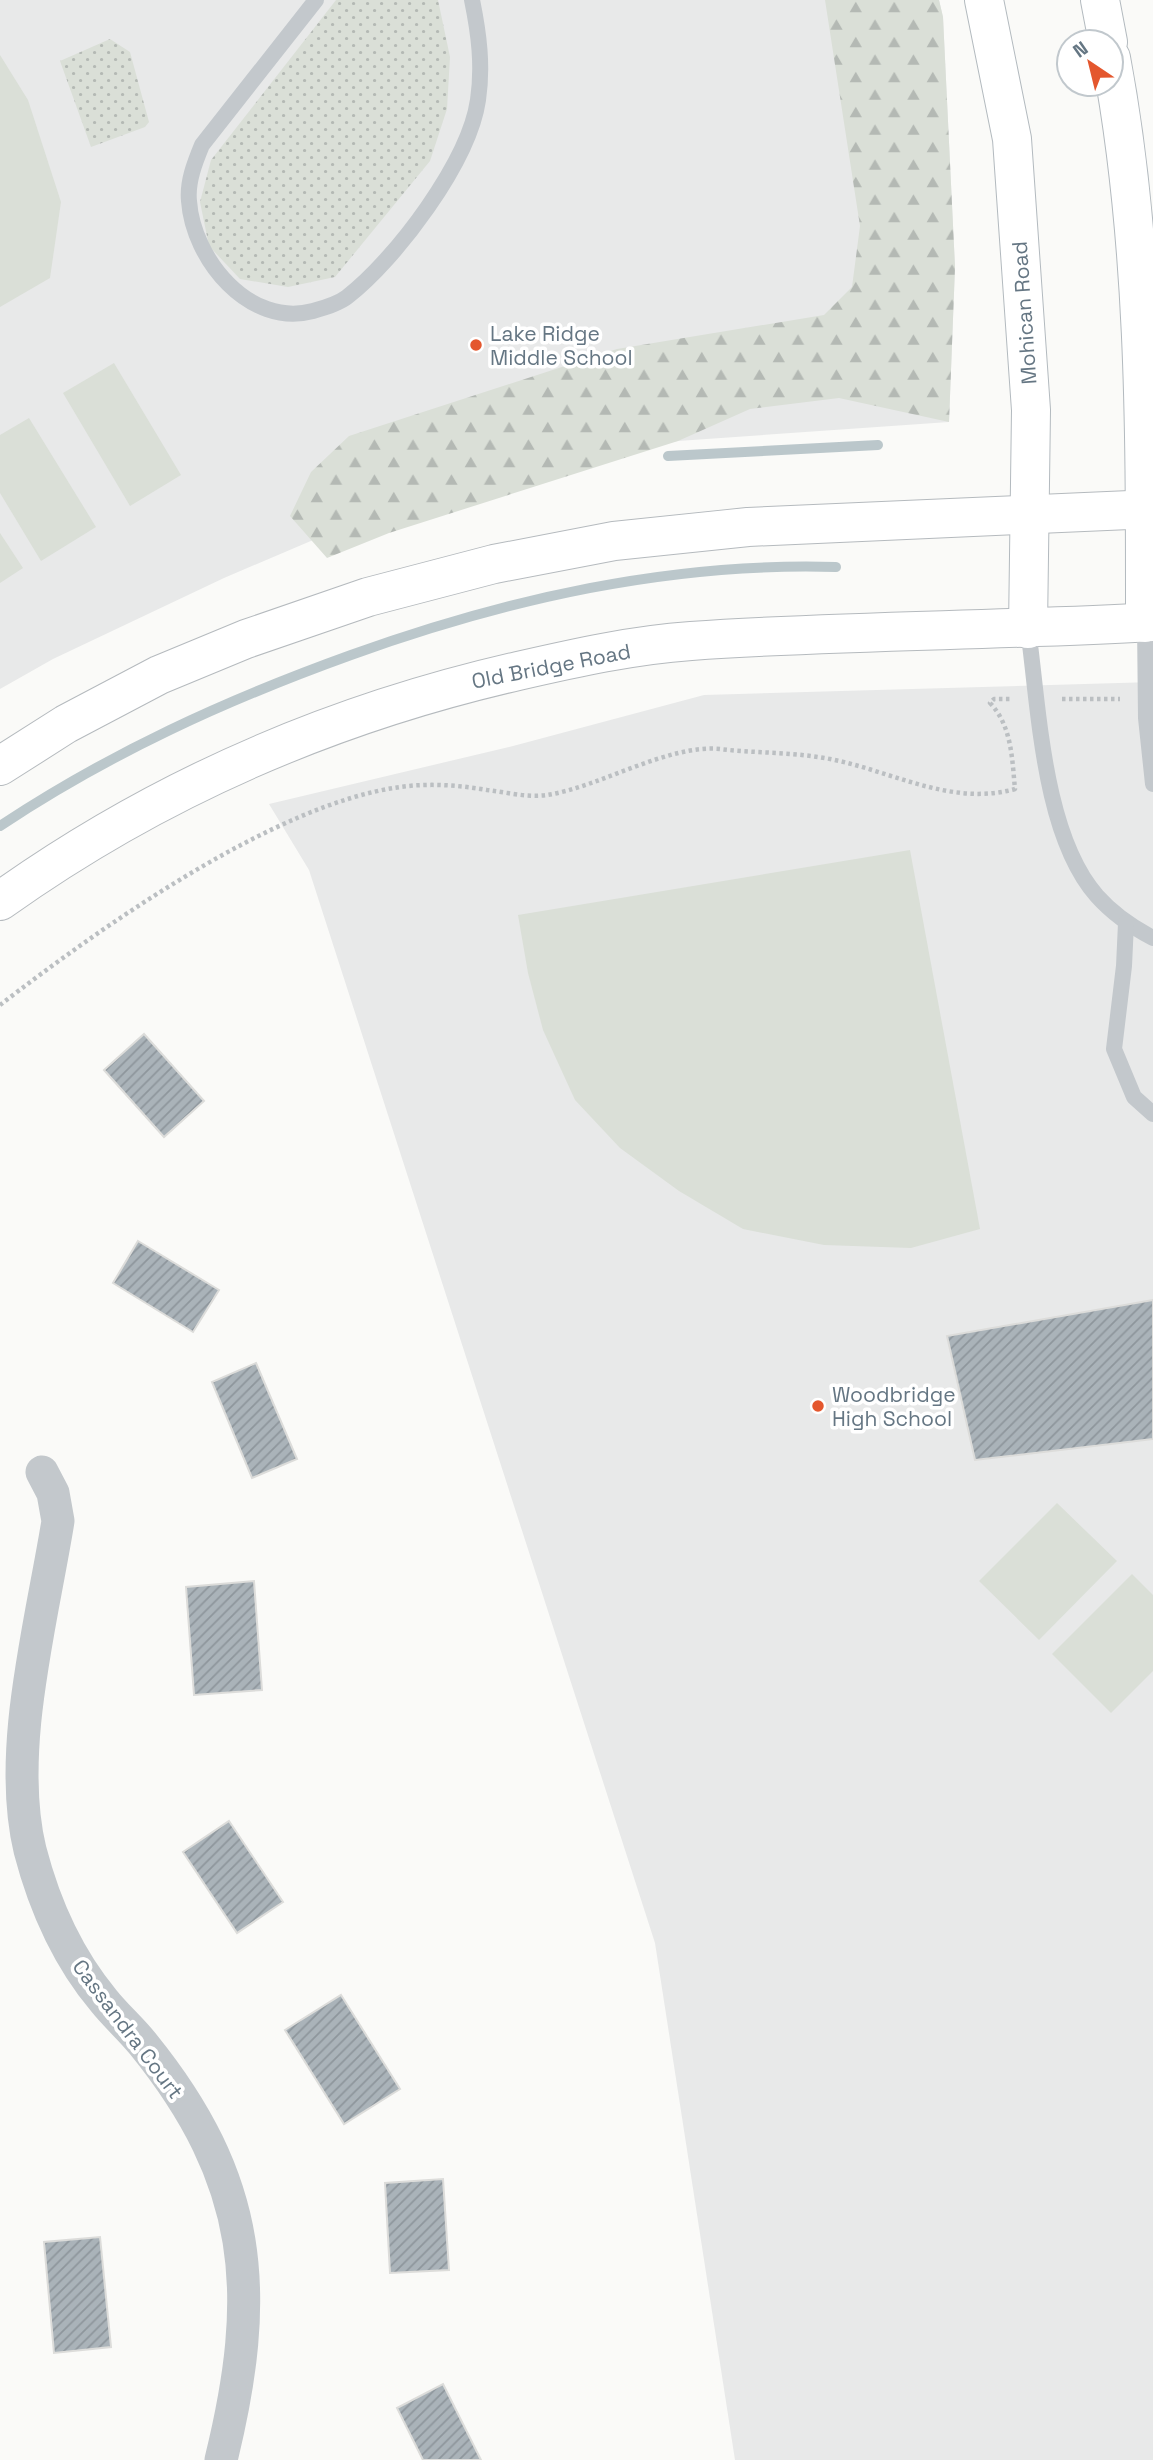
<svg xmlns="http://www.w3.org/2000/svg" width="1153" height="2460" viewBox="0 0 1153 2460" font-family="'Space Grotesk',sans-serif">
<defs>
<pattern id="grass-dots" width="8" height="8" patternUnits="userSpaceOnUse" patternTransform="scale(1.75)"><rect width="8" height="8" fill="#dadfd7"/><path d="M2 2h.1M6 6h.1" fill="none" stroke="#b4b9b4" stroke-width="1.8" stroke-linecap="round"/></pattern>
<pattern id="forest-firs" width="22" height="20" patternUnits="userSpaceOnUse" patternTransform="scale(1.75)"><rect width="22" height="20" fill="#dadfd7"/><path d="M5 1l3.5 6h-7zM16 11l3.5 6h-7z" fill="#b4b9b4"/></pattern>
<pattern id="building-hatch" width="6" height="6" patternUnits="userSpaceOnUse" patternTransform="scale(1.75)"><rect width="6" height="6" fill="#aab3b9"/><path d="M-1 1l2-2M0 6l6-6M5 7l2-2" fill="none" stroke="#8e969c"/></pattern>
</defs>
<rect width="100%" height="100%" fill="#fafaf8"/>
<g fill="#e8e9e9">
<polygon points="0,0 939,0 943,17 955,267 949,422 678,441 428,491 224,578 53,659 0,689"/>
<polygon points="1153,682 1153,2460 735,2460 655,1943 309,870 269,804 513,746 704,695"/>
</g>
<g fill="url(#grass-dots)">
<polygon points="336,0 438,0 450,57 447,109 430,161 335,277 288,287 240,279 209,246 200,202 211,160"/>
<polygon points="110,39 130,52 149,122 145,127 91,147 60,61"/>
</g>
<polygon fill="url(#forest-firs)" points="825,0 939,0 943,17 955,267 949,422 839,398 750,409 678,441 389,533 327,558 290,516 311,472 349,436 617,349 824,315 852,287 860,226"/>
<g fill="#dadfd7">
<polygon points="0,55 28,100 61,202 50,278 0,307"/>
<polygon points="114,363 181,475 130,506 63,393"/>
<polygon points="29,418 96,527 41,561 0,493 0,435"/>
<polygon points="0,533 23,568 0,583"/>
<polygon points="910,850 980,1229 911,1248 824,1245 743,1229 679,1191 620,1148 575,1100 543,1030 528,973 518,915"/>
<polygon points="1057,1503 1117,1561 1039,1640 979,1581"/>
<polygon points="1132,1574 1153,1595 1153,1671 1111,1713 1052,1654"/>
</g>
<g fill="none" stroke-linecap="round" stroke-linejoin="round">
<g stroke="#bbc7cb" stroke-width="10">
<polyline points="668,456 878,445"/>
<path d="M0 826C110 753 226 700 351 655 507 599 669 562 836 567"/>
</g>
</g>
<g fill="url(#building-hatch)" stroke="#dcdcda" stroke-width="2">
<polygon points="144,1034 204,1101 164,1137 104,1070"/>
<polygon points="138,1241 219,1290 193,1332 113,1283"/>
<polygon points="1153,1300 1153,1439 975,1460 947,1336"/>
<polygon points="256,1363 297,1459 252,1478 212,1382"/>
<polygon points="254,1581 262,1690 194,1695 186,1587"/>
<polygon points="229,1821 283,1902 237,1933 183,1852"/>
<polygon points="341,1995 400,2089 344,2124 285,2030"/>
<polygon points="443,2179 449,2270 390,2273 385,2183"/>
<polygon points="100,2237 111,2347 54,2353 44,2242"/>
<polygon points="443,2384 481,2460 423,2460 397,2408"/>
</g>
<g fill="none" stroke-linecap="round" stroke-linejoin="round">
<g stroke="#b3babf" stroke-width="40">
<g id="secondary">
<polyline points="984,0 1012,139 1031,410 1028,629"/>
<polyline points="1100,0 1108,42"/>
<path d="M1111 58C1146 245 1145 433 1145 623"/>
</g>
</g>
<g stroke="#b5babe" stroke-width="40">
<g id="primary">
<polyline points="0,766 66,724 159,675 246,639 368,597 494,564 614,541 748,527 1153,509"/>
<path d="M0 901C157 789 330 714 518 671 575 658 633 645 691 641 845 630 999 631 1153 622"/>
</g>
</g>
<g stroke="#bbbfc2" stroke-width="4.5" stroke-dasharray="3.5 3.5" stroke-linecap="butt">
<polyline points="1062,699 1120,699"/>
<path d="M0 1005C100 928 274 804 400 787 429 783 458 785 487 790 506 792 527 798 547 795 600 787 668 744 720 749 752 753 786 752 818 757 884 766 947 808 1015 789 1012 759 1012 726 990 703L994 699H1012"/>
</g>
<g stroke="#c3c8cc" stroke-width="16">
<path d="M316 0 202 145C195 162 187 182 189 201 193 259 249 328 313 311 324 308 338 304 347 297 396 259 469 162 478 100 483 66 479 34 472 0"/>
<polyline points="1145,623 1146,718 1153,784"/>
<path d="M1028 629C1039 708 1043 835 1097 896 1113 914 1132 927 1153 938"/>
<polyline points="1126,923 1124,966 1114,1049 1134,1097 1153,1114"/>
</g>
<path stroke="#c3c8cc" stroke-width="33" d="M42 1472 53 1493 58 1521C42 1621 6 1751 30 1850 44 1904 68 1958 104 2001 116 2016 131 2029 143 2044 254 2181 262 2293 221 2460"/>
<use href="#secondary" stroke="#fff" stroke-width="38"/>
<use href="#primary" stroke="#fff" stroke-width="38"/>
</g>
<g fill="#e4572e" stroke="#fff" stroke-width="2.5">
<circle cx="476" cy="345" r="7"/>
<circle cx="818" cy="1406" r="7"/>
</g>
<g text-anchor="middle" dominant-baseline="central" stroke-width="7" stroke-linejoin="round" paint-order="stroke">
<g font-size="21" fill="#657683" stroke="#fff">
<text transform="translate(1024 313) rotate(-94)">Mohican Road</text>
<text transform="translate(551 666) rotate(-11)">Old Bridge Road</text>
<text transform="translate(128 2029) rotate(53)">Cassandra Court</text>
</g>
<g font-size="21" fill="#657683" stroke="#fff" text-anchor="start">
<text x="490" y="333">Lake Ridge<tspan x="490" dy="24">Middle School</tspan></text>
<text x="832" y="1394">Woodbridge<tspan x="832" dy="24">High School</tspan></text>
</g>
</g>
<g transform="translate(1090 63) rotate(325)"><circle r="33" fill="#ffffff" stroke="#c1c8cd" stroke-width="2"/>
<path d="M0-5L12 26L0 18L-12 26Z" fill="#e4572e"/>
<text y="-10" font-size="19" font-weight="bold" text-anchor="middle" fill="#657683">N</text>
</g>
</svg>
